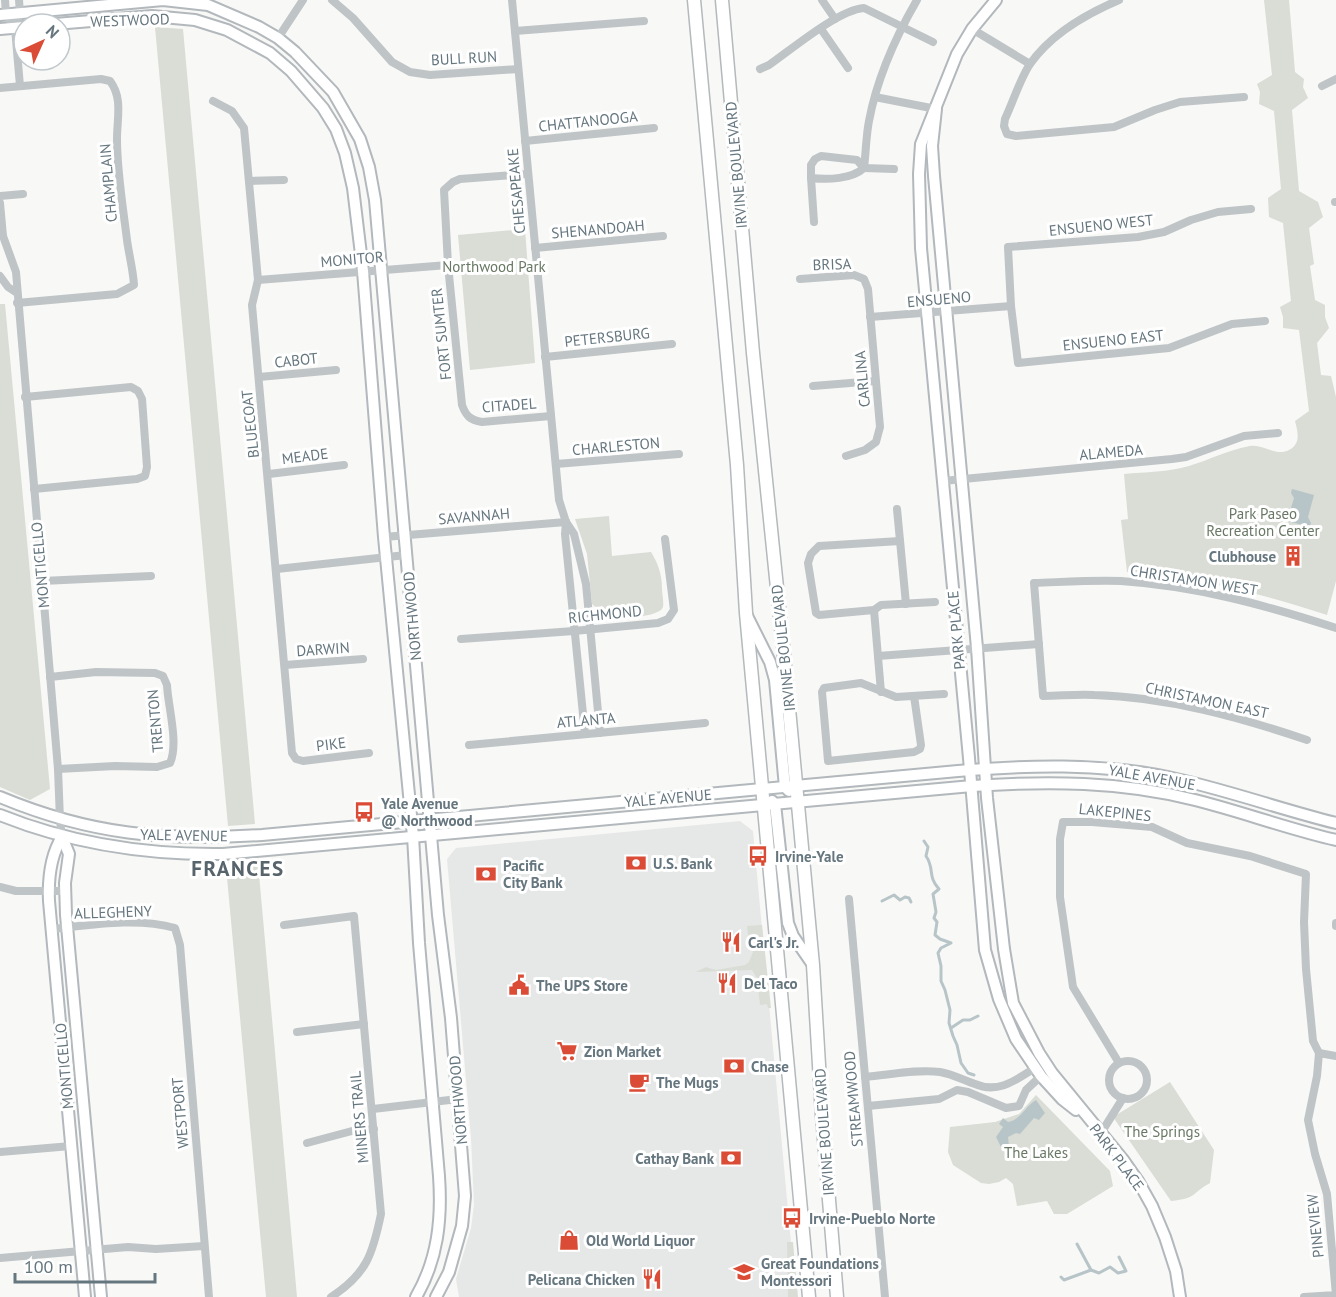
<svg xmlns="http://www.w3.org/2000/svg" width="1336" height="1297" viewBox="0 0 1336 1297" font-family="'PT Sans',sans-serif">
<rect width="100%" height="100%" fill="#f8f8f6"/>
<polygon fill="#e6e8e7" points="740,821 753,831 796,1297 459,1297 456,1279 471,1228 474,1205 471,1138 447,859 456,848"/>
<g fill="#d9ddd5">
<path d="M1264 0H1289L1295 72 1304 79 1303 87 1308 98 1292 110 1299 191 1318 202 1323 217 1309 228 1314 264 1310 266 1315 300 1325 305V317L1329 328 1317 343 1321 375 1331 376 1336 397V581L1327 615C1262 594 1196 576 1127 572L1121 520 1128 519 1124 474C1146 472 1168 472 1189 466 1209 460 1228 450 1250 446 1264 444 1276 457 1289 450 1301 444 1298 432 1295 421L1309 411 1299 330 1283 328V317L1280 307 1291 301 1283 223 1269 217 1268 198 1281 189 1274 111 1259 104 1260 92 1257 84 1272 75Z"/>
<polygon points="155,27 183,29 255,824 228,826"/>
<polygon points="525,229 535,363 470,370 458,235"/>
<polygon points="0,304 5,304 50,789 30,800 0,787"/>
<path d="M609 516 612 556 651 552C658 563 662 575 662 588 662 593 664 602 663 607 659 618 620 618 609 618L592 604 587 554 575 519Z"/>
<polygon points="258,863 297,1297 266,1297 226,867"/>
<polygon points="762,925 771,1008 768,1008 767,1004 760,1005 757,978 752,970 696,972 706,967 716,970 745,965 749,962 753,952 749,945 747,926"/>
<path d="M1170 1082 1214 1150 1210 1183C1190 1194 1198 1198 1171 1201L1113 1117Z"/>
<polygon points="1036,1095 1110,1171 1113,1186 1067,1214 1054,1214 1047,1201 1017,1206 1013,1184 1006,1178 999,1182 989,1184 981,1183 953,1165 948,1152 950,1127 995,1122 1019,1114"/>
<polygon points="787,1242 793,1242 798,1297 788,1297"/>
</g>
<g fill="#b8c5c8">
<polygon points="1292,489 1314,495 1308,517 1311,523 1310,527 1287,521 1294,498 1291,493"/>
<path d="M1036 1100 1045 1113 1039 1120 1034 1118 1020 1134 1016 1133 1008 1137 1009 1146 1001 1147 996 1137 1003 1127 999 1124 1003 1118 1008 1122C1022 1119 1025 1106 1036 1100Z"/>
</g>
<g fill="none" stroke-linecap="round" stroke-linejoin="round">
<g stroke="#b8c5c8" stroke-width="3">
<path d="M924 841 928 847 926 856C935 869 927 876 939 889L933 894 936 912 934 918 937 922 935 935 940 939 951 943 941 948 938 953 941 966V981L945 990 950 1010 949 1023 953 1036 957 1045 961 1063 968 1073 974 1075"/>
<polyline points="882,901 894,895 900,900 905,897 909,898 911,902"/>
<polyline points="951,1028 963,1020 970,1020 978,1016"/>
<polyline points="1091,1270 1099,1273 1110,1267 1118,1273 1126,1271 1119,1257"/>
<polyline points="1061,1277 1064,1280 1091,1270 1077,1244"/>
</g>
<g stroke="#b2b8bc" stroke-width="14">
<g id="secondary">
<polyline points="996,0 972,29 957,54 921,144 919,174 921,248 969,758 985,950 999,999 1016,1039 1041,1076 1062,1099 1076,1110"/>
<polyline points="0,15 163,0 208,5 259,27 278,38 295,52 333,92 360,139 369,167 375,200 438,915 451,1018 465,1196 462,1226 449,1272 436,1297"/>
<path d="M55 24 152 16 195 20 227 30 270 53 291 71 323 108 336 129 345 153 353 188 363 271 384 537 413 836 419 943 439 1176C442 1219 438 1259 416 1297"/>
<polyline points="0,29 24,27"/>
<polyline points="936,109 932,146 934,176 977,648 987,798 1004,949 1013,1003 1039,1053 1052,1073 1124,1161 1138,1181 1152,1206 1165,1237 1176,1271 1180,1297"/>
<polyline points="747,616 770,662 775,680 785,787 789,791"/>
<path d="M0 797C91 835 164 841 262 835L958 771C1028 765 1099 763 1168 777 1225 789 1279 809 1336 823"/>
<polyline points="772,801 775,804 788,923 793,936 813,965"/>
<path d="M0 815C72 844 145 855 223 854L972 786C1047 781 1122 781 1195 800 1243 812 1288 829 1336 840"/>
<path d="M62 837C50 856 48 878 49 901L85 1297"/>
<polyline points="62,837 69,854 65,883 66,915 101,1297"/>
</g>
</g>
<g stroke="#b3b9bc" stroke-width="15">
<g id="primary">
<polyline points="694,0 737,465 746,613 809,1297"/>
<polyline points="722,0 753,353 785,666 813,965 822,1115 837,1297"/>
</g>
</g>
<g stroke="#bfc4c7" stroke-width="8">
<polyline points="5,0 6,14 15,28"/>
<polyline points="19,0 20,13 15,28 20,86"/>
<polyline points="332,0 353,18 392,62 410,72 430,75 518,69"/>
<polyline points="512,0 559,500 566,522 574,534 586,584 600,733"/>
<polyline points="822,0 835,19"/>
<path d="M1119 0C1086 14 1051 34 1030 64 1020 79 1013 102 1005 119L1004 126 1007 134 1016 136 1114 127 1155 110 1180 102 1244 97"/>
<polyline points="821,29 848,68"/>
<polyline points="972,29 1030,64"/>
<polyline points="515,31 644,21"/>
<polyline points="278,38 303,0"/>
<path d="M760 69 769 65C792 49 838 10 864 8L933 42"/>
<polyline points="1322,86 1336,79"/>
<path d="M0 88 101 79 110 81C123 98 117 118 117 139 117 172 123 207 127 240 129 255 133 269 134 285L117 294 17 303"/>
<polyline points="875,97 936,109"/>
<polyline points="213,101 232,111 244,128 258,280 252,305 292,753 296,759 303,761 369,753"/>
<polyline points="525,141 654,128"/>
<path d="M528 174 460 179 453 182 444 190 448 265 462 405C466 416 470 420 482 422L551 416"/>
<polyline points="811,178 811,165 815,159 821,156 857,160 864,168 894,169"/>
<polyline points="249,181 284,180"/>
<polyline points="0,196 23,194"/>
<polyline points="1335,202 1336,202"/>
<polyline points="0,203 3,236 16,272 58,769 60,820 62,837"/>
<polyline points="1251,209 1218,212 1191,220 1164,232 1138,237 1008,247 1011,306 1018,363 1169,348 1232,324 1265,321"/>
<path d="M814 222 811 178C828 180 852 179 864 168 866 152 866 136 869 121 877 78 895 38 917 0"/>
<polyline points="535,248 663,236"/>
<polyline points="0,276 8,287 17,293"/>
<polyline points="800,279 854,275 864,279 868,289 880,427 876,442 865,450 846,456"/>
<polyline points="258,280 448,265"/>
<polyline points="870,317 1011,306"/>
<polyline points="545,357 672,344"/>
<polyline points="259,377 336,370"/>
<polyline points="813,386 875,381"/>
<polyline points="25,397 131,387 138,391 142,399 147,467 145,476 137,479 34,489"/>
<polyline points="556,464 679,454"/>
<polyline points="269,474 344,465"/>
<polyline points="943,481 1172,459 1186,457 1244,436 1278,433"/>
<polyline points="897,509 906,604"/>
<polyline points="566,522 565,534 585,734"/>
<polyline points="384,537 566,522"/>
<polyline points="900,541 819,546 811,554 808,563 816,613 819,615 874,610 881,605 935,602"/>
<polyline points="277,569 406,555"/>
<polyline points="42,581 151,576"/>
<polyline points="874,610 881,692"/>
<polyline points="461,639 574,631 658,623 668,619 674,610 665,539"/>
<polyline points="878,656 1039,644"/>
<polyline points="285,665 363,659"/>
<path d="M50 677 96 672 155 673 163 676 167 685C168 707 179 743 170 763L157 767 115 766 58 769"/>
<polyline points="914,696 921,745 920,749 914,752 828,761 822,692 824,688 861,683 896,697 944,694"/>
<path d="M1307 740C1239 717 1167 697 1094 695 1077 694 1060 696 1043 696L1034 583C1063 582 1092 580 1121 581 1196 586 1265 605 1336 628"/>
<polyline points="469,745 705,723"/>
<polyline points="0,887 16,891 65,891"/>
<polyline points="849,899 885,1297"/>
<polyline points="1336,923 1336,926"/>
<path d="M284 925 354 916 381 1214C373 1253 367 1274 331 1297"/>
<path d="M52 929C91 925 137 917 175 928L180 945 209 1297"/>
<polyline points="297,1032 364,1024"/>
<polyline points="1319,1053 1336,1056"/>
<circle cx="1128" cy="1080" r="19"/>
<polyline points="1119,1063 1073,987 1060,897 1060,839 1063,822 1092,822 1152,827 1187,843 1250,856 1306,874 1304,922 1306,969 1313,1041 1319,1053 1317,1076 1308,1120 1315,1154 1327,1194 1336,1295 1304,1297"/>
<path d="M865 1077C889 1075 916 1069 940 1072 952 1074 963 1080 975 1084 998 1094 1016 1080 1035 1068"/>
<polyline points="868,1106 939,1099 957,1090 968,1092 1006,1108 1019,1106 1026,1090 1041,1076"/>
<polyline points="373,1109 458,1099"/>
<polyline points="1101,1133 1123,1098"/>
<polyline points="307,1143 352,1131 374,1129"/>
<polyline points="0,1152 71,1146"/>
<polyline points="0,1258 128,1247 156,1249 204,1246"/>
</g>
<use href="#secondary" stroke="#fff" stroke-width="10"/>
<use href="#primary" stroke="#fff" stroke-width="12"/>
</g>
<defs>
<g id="building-bare" transform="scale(1.62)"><path d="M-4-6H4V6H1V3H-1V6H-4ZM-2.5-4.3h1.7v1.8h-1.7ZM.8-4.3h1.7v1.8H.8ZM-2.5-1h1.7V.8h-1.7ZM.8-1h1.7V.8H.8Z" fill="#da4c35" stroke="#fff" stroke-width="2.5" paint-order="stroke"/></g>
<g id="bus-bare" transform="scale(1.62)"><path d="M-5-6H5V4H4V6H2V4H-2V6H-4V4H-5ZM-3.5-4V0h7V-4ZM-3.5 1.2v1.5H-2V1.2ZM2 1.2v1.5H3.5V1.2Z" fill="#da4c35" stroke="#fff" stroke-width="2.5" paint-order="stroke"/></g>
<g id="bank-bare" transform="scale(1.62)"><path d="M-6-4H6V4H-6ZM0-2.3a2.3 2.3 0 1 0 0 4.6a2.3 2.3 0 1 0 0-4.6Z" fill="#da4c35" stroke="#fff" stroke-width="2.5" paint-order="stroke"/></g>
<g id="restaurant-bare" transform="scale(1.62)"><path d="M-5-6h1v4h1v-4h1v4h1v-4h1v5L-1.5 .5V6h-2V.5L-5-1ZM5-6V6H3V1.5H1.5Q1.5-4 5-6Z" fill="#da4c35" stroke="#fff" stroke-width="2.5" paint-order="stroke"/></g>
<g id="civic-bare" transform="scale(1.62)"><path d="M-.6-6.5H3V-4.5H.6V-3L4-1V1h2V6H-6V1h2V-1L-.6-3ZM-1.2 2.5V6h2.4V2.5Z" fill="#da4c35" stroke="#fff" stroke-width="2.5" paint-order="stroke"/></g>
<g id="supermarket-bare" transform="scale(1.62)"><path d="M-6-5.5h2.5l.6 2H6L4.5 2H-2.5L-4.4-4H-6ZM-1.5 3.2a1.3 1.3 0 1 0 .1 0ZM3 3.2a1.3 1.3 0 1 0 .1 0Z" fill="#da4c35" stroke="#fff" stroke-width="2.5" paint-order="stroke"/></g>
<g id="cafe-bare" transform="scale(1.62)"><path d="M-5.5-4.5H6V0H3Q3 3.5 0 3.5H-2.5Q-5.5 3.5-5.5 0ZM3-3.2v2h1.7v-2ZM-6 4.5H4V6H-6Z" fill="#da4c35" stroke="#fff" stroke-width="2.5" paint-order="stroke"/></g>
<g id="shop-bare" transform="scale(1.62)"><path d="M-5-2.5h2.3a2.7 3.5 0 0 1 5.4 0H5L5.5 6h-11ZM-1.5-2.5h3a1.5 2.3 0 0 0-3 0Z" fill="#da4c35" stroke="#fff" stroke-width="2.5" paint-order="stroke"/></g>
<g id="school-bare" transform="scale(1.62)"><path d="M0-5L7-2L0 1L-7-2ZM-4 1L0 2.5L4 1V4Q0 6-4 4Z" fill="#da4c35" stroke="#fff" stroke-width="2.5" paint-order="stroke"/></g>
</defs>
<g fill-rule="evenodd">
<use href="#building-bare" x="1293" y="556"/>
<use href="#bus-bare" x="364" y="812"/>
<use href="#bus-bare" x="758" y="856"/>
<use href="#bank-bare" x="636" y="863"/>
<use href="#bank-bare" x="486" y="874"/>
<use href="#restaurant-bare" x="731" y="942"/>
<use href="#restaurant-bare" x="727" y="983"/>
<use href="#civic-bare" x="519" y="985"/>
<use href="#supermarket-bare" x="567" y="1051"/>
<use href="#bank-bare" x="734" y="1066"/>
<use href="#cafe-bare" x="639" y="1082"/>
<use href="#bank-bare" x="731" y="1158"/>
<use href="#bus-bare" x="792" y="1218"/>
<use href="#shop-bare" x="569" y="1240"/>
<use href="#school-bare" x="744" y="1272"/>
<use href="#restaurant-bare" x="652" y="1279"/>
</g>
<g text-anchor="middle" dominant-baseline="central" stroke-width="6" stroke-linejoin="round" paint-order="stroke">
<g font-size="15" fill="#65767f" stroke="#fff">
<text transform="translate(130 20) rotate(-2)">WESTWOOD</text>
<text transform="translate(464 58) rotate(-3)">BULL RUN</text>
<text transform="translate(588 121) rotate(-6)">CHATTANOOGA</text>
<text transform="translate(736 165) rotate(-95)">IRVINE BOULEVARD</text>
<text transform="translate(108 183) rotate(-95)">CHAMPLAIN</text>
<text transform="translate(516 191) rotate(-95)">CHESAPEAKE</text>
<text transform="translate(1101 225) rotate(-6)">ENSUENO WEST</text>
<text transform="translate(598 229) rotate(-5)">SHENANDOAH</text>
<text transform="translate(352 259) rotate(-5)">MONITOR</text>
<text transform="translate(832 264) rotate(-2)">BRISA</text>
<text transform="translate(939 299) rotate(-5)">ENSUENO</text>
<text transform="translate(441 334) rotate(-96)">FORT SUMTER</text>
<text transform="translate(607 337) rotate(-6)">PETERSBURG</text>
<text transform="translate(1113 340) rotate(-6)">ENSUENO EAST</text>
<text transform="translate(296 360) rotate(-6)">CABOT</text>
<text transform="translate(862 379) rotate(-95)">CARLINA</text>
<text transform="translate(509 405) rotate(-4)">CITADEL</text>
<text transform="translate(250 424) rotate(-96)">BLUECOAT</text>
<text transform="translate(616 446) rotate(-5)">CHARLESTON</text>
<text transform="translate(1111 452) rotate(-5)">ALAMEDA</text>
<text transform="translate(305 456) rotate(-7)">MEADE</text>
<text transform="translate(474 516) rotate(-5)">SAVANNAH</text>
<text transform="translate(40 565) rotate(-95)">MONTICELLO</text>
<text transform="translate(1194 580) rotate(9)">CHRISTAMON WEST</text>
<text transform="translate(605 614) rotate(-6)">RICHMOND</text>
<text transform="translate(412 616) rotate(-95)">NORTHWOOD</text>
<text transform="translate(956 630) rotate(-95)">PARK PLACE</text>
<text transform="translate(783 648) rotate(-96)">IRVINE BOULEVARD</text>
<text transform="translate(323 649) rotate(-4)">DARWIN</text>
<text transform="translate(1207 700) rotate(12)">CHRISTAMON EAST</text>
<text transform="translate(586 720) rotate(-5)">ATLANTA</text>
<text transform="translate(155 721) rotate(-95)">TRENTON</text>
<text transform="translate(331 744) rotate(-7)">PIKE</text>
<text transform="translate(1152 777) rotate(10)">YALE AVENUE</text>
<text transform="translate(668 798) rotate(-5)">YALE AVENUE</text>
<text transform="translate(1115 812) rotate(6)">LAKEPINES</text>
<text transform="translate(184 835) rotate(1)">YALE AVENUE</text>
<text transform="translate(113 912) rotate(-2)">ALLEGHENY</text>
<text transform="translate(64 1066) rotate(-95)">MONTICELLO</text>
<text transform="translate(853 1099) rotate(-95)">STREAMWOOD</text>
<text transform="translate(458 1100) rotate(-95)">NORTHWOOD</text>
<text transform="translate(180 1113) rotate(-95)">WESTPORT</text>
<text transform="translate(359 1117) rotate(-95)">MINERS TRAIL</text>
<text transform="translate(824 1132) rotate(-94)">IRVINE BOULEVARD</text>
<text transform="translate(1117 1157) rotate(53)">PARK PLACE</text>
<text transform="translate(1315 1226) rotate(-96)">PINEVIEW</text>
</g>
<g font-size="15" fill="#697864" stroke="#fff">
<text x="494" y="266">Northwood Park</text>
<text x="1263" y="513">Park Paseo<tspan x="1263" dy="17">Recreation Center</tspan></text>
<text x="1162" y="1131">The Springs</text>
<text x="1036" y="1152">The Lakes</text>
</g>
<g font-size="15" font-weight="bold" fill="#65767f" stroke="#fff" text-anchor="start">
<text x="1276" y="556" text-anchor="end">Clubhouse</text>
<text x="381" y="803">Yale Avenue<tspan x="381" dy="17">@ Northwood</tspan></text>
<text x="775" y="856">Irvine-Yale</text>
<text x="653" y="863">U.S. Bank</text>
<text x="503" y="865">Pacific<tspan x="503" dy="17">City Bank</tspan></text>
<text x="748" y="942">Carl's Jr.</text>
<text x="744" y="983">Del Taco</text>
<text x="536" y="985">The UPS Store</text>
<text x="584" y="1051">Zion Market</text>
<text x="751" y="1066">Chase</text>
<text x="656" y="1082">The Mugs</text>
<text x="714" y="1158" text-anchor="end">Cathay Bank</text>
<text x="809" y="1218">Irvine-Pueblo Norte</text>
<text x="586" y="1240">Old World Liquor</text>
<text x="761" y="1263">Great Foundations<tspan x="761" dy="17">Montessori</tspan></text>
<text x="635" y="1279" text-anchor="end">Pelicana Chicken</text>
</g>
<g font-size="21" font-weight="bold" letter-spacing="1.5" fill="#57646b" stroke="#fff">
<text x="238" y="868">FRANCES</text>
</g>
</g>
<g transform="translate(42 42) rotate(45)"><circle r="28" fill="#ffffff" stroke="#c1c8cc" stroke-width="1.5"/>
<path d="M0-4.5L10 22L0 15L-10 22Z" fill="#da4c35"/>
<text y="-9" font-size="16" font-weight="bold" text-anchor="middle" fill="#65767f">N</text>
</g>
<path d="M15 1273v9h140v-9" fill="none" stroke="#65767f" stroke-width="3"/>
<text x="24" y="1273" font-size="18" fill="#65767f" stroke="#ffffff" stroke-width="4.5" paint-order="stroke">100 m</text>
</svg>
